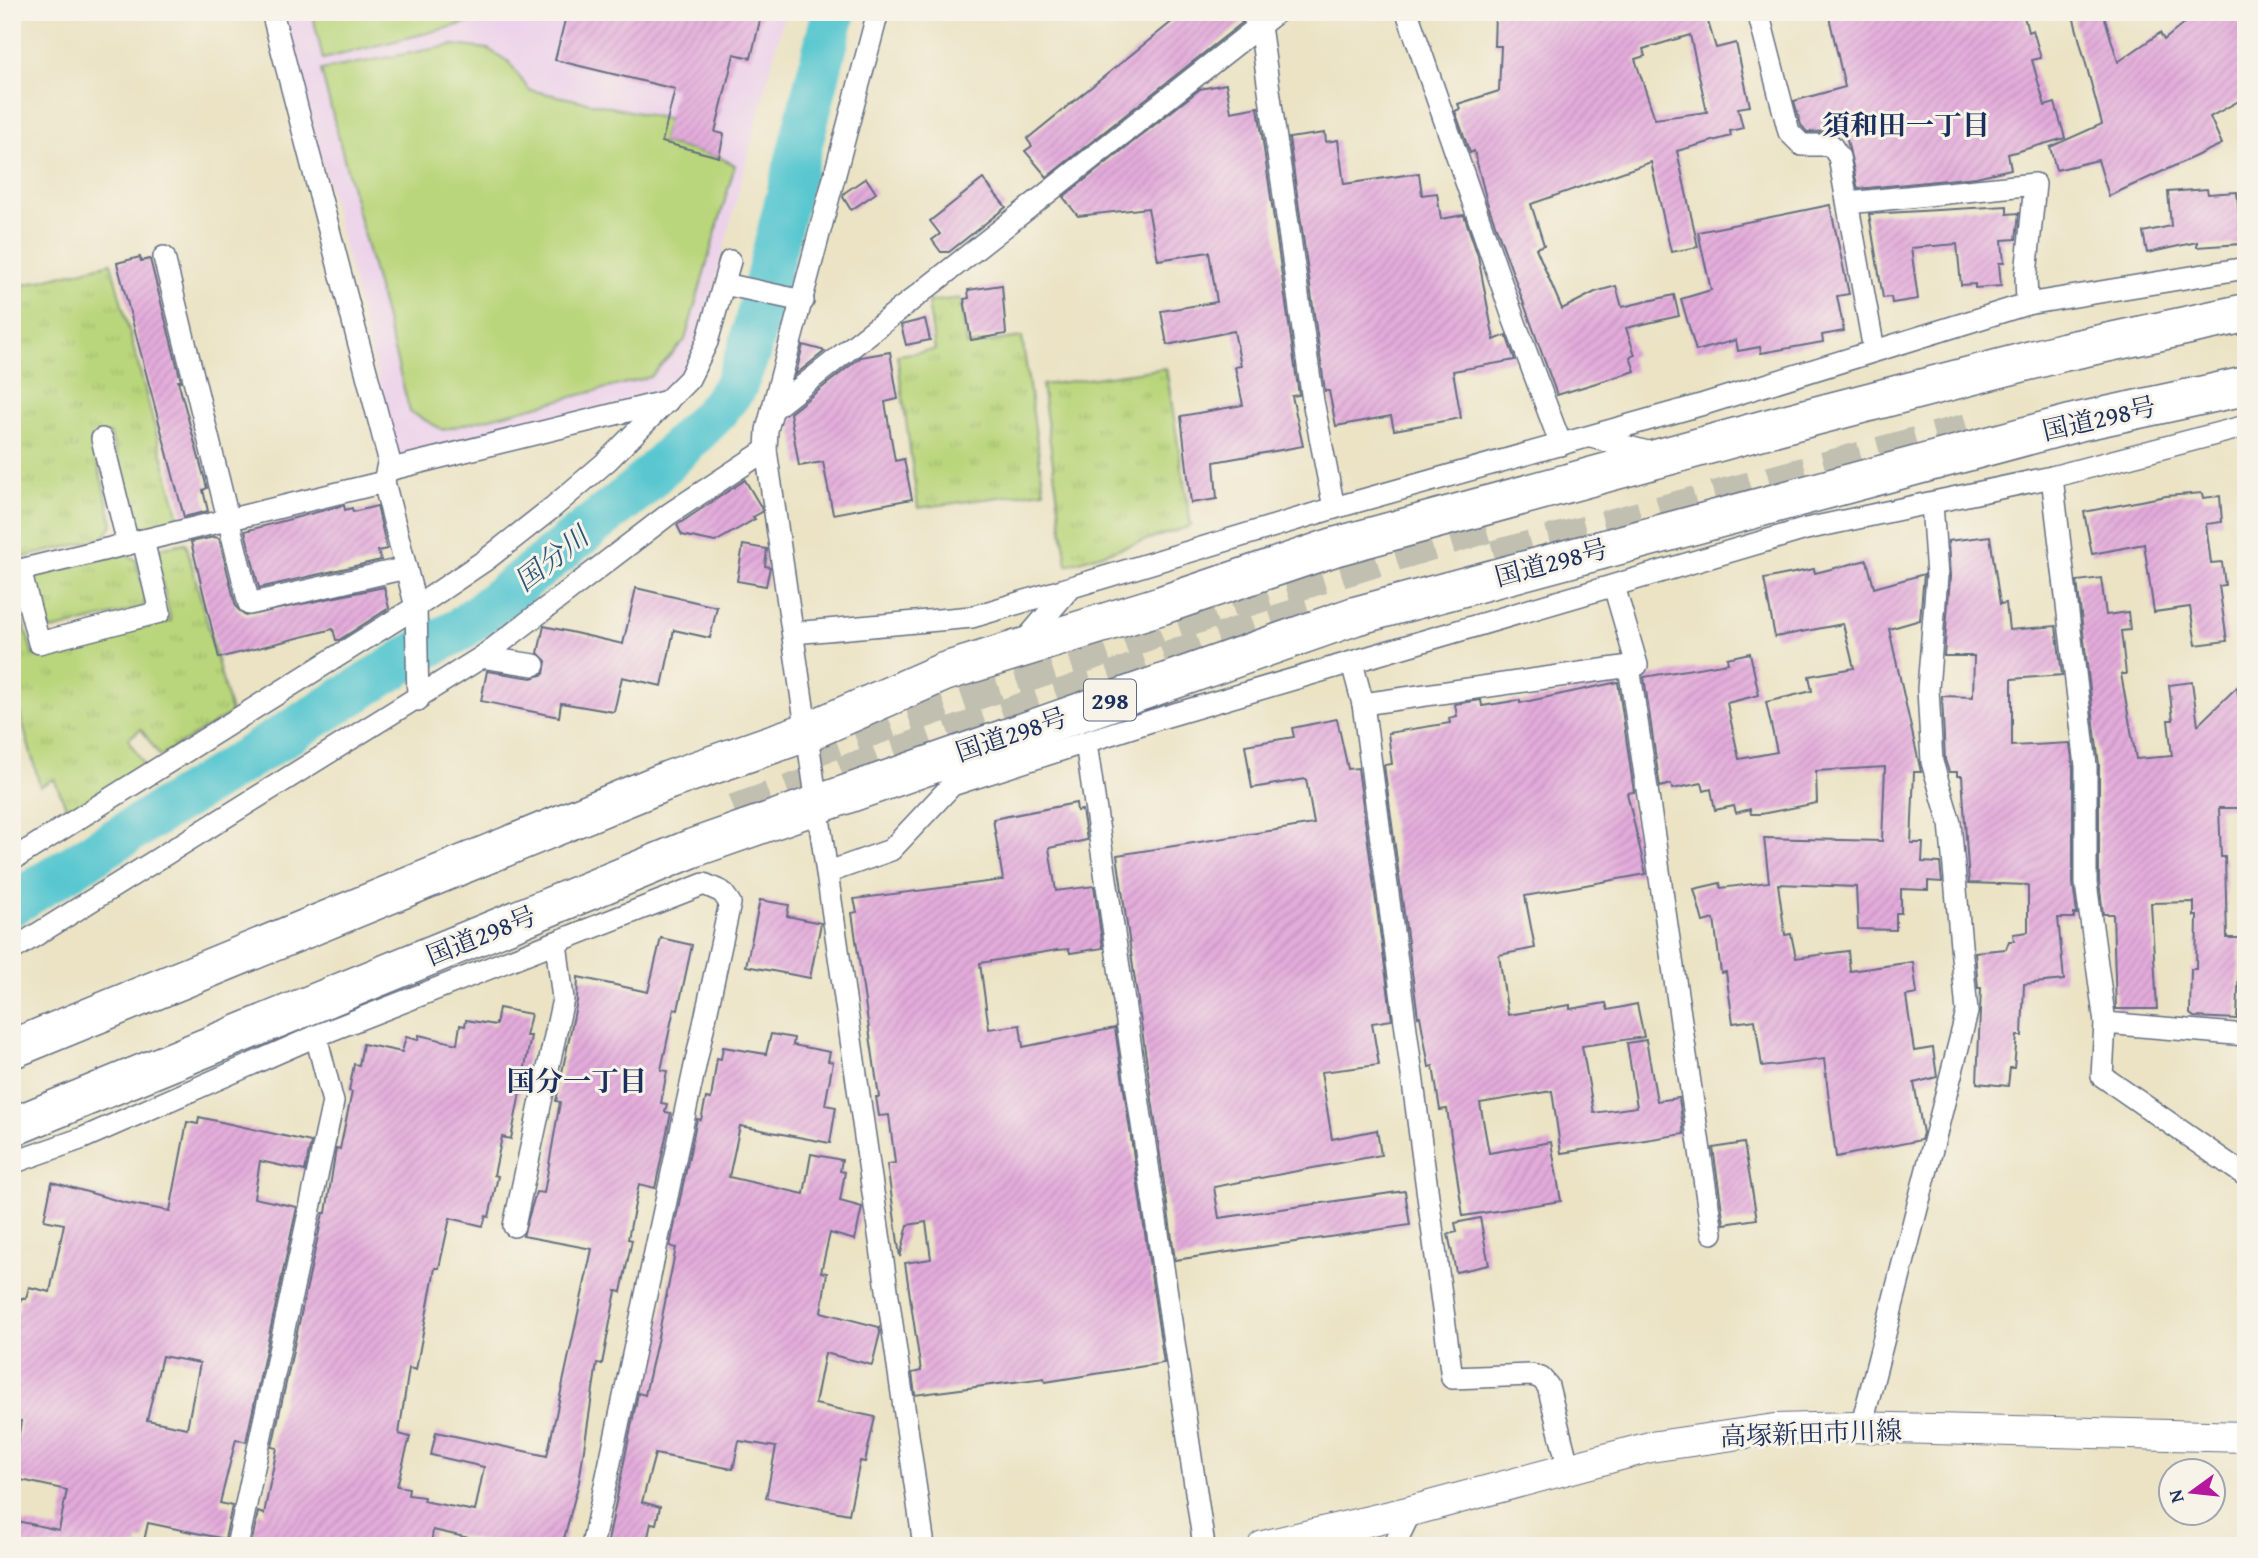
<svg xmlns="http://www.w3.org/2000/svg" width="2258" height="1558" viewBox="0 0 2258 1558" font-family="'Gentium Book Plus','Noto Serif JP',serif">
<defs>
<pattern id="grass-tufts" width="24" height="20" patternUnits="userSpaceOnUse" patternTransform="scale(1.75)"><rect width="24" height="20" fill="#bad67c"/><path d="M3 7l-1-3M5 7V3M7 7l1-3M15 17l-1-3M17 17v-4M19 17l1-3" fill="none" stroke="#9fb86e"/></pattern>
<pattern id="building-hatch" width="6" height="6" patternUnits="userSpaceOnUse" patternTransform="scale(1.75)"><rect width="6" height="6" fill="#e3abda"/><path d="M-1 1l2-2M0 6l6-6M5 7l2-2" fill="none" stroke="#c293be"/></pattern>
</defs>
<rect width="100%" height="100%" fill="#f7f3e8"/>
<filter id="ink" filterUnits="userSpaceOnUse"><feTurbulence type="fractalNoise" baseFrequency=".0143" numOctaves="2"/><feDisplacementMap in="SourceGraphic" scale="14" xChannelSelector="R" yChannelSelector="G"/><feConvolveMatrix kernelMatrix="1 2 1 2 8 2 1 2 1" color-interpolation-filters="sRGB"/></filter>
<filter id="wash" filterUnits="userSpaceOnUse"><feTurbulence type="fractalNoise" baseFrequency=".00686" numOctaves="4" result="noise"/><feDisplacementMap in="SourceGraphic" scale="28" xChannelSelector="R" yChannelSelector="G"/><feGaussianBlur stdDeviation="1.57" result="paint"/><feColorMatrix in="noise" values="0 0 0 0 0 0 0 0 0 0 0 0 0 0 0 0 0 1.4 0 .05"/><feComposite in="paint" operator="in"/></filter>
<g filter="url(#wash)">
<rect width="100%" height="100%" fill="#ebe3c4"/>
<polygon fill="#ecd1ea" points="284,12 785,12 700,340 671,391 399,460"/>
<g fill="url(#grass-tufts)" stroke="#6a826d" stroke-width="2">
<polygon points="111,263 179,518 143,527 134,520 110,433 91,439 113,523 104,538 12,560 12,288"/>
<polygon points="960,298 967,345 1022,337 1044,491 918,508 897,355 935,350 928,302"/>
<polygon points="1166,368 1191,526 1067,565 1042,385"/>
<polygon points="186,543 231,713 160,756 141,729 128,739 146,768 68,811 54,779 40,786 12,686 12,585 33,655 171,621 156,556 160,548"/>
<polygon points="123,553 136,560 146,599 142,608 52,630 43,623 31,580 37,575"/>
</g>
<g fill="#bad67c" stroke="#6a826d" stroke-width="2">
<polygon points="312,12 511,12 323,59"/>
<polygon points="453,45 488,49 509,62 529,90 668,119 662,143 719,157 735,165 685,340 650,377 443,430 410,412 321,70"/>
</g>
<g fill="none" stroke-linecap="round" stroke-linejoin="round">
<polyline stroke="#5ac7d0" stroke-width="44" points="12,904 427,647 461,629 638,489 713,415 735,387 749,351 834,12"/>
</g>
<g id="blocks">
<g fill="url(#building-hatch)" fill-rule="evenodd">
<polygon points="567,12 762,12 751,58 734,54 715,132 724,134 719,157 662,142 675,89 555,60"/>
<polygon points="1184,12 1237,12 1242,23 1047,177 1025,151 1032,146 1027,139"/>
<path d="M1495 12H1705L1716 48 1736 43 1750 106 1738 108 1743 128 1730 131 1731 136 1677 151 1698 247 1671 252 1651 162 1531 204 1544 245 1536 248 1562 309 1595 292 1616 286 1622 307 1674 295 1679 316 1626 328 1635 355 1630 357 1635 371 1557 395 1487 202 1474 151 1470 153 1455 111 1460 109 1458 104 1499 91 1501 46H1494ZM1690 35 1707 112 1655 119 1635 59 1645 56 1643 49Z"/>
<polygon points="1828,12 2023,12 2028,32 2033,30 2041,58 2032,60 2045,106 2055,103 2065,138 2008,154 2011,169 1976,177 1858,189 1845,131 1807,132 1801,125 1794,101 1845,87"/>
<polygon points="2072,12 2103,12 2118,62 2160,33 2164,40 2198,12 2246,12 2246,97 2210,117 2222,144 2109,196 2098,160 2056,170 2050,147 2102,124"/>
<polygon points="1226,84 1231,112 1258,107 1299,395 1292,396 1303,446 1214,462 1217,499 1191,503 1181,416 1243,405 1235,367 1241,366 1234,331 1167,345 1161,311 1217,302 1209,252 1158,260 1148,208 1078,216 1063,197 1200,89"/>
<polygon points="1325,133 1326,142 1338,140 1344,184 1419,173 1422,195 1437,193 1441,219 1464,215 1478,256 1494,340 1506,335 1515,360 1453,371 1461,418 1394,430 1391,416 1336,426 1329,391 1325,391 1289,138"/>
<polygon points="866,178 876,193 851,210 843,197 844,193"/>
<polygon points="983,179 1006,207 949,252 941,252 932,240 940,234 930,221"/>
<polygon points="2207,189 2208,194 2237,192 2241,244 2197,247 2197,242 2147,253 2143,232 2171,226 2168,192"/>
<polygon points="1830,205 1849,294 1837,296 1844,331 1822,335 1823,342 1761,353 1760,347 1738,351 1736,340 1696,351 1681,299 1711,290 1698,232"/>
<polygon points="2007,206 2007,214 2019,213 2016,239 2002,240 2004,263 1999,263 2001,286 1975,288 1975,284 1961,285 1957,244 1911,248 1918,299 1892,303 1891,297 1883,298 1869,214"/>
<polygon points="140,257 141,261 150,259 181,381 178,381 207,488 203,490 208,511 184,517 117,263"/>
<polygon points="1002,285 1006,334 971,340 964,299 969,298 968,290"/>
<polygon points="925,319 930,340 906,345 901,325"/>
<polygon points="803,345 825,351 795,375 797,369"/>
<polygon points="890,352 898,399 885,402 895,461 904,459 912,499 833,514 823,462 799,466 790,413 861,357"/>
<polygon points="745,480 761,507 762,512 753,517 755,519 715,542 682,535 677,525"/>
<polygon points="2202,493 2203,498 2220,496 2222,522 2206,524 2211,563 2222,562 2225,585 2219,586 2227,641 2196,645 2190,607 2154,612 2144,544 2092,554 2084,512 2166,496"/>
<polygon points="344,505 345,510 352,508 353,512 377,506 387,549 378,551 381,560 259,588 245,531"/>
<polygon points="1990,536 2000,604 2006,603 2009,630 2056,626 2062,675 2012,679 2012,746 2070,743 2073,767 2073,883 2077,914 2074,914 2074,918 2058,918 2064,980 2024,984 2022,1036 2017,1036 2014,1068 2010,1068 2008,1086 1977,1083 1981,988 1978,988 1975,952 2006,949 2009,941 2014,941 2013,934 2028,932 2028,885 1969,883 1962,776 1957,776 1957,772 1949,772 1945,760 1942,696 1973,697 1974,656 1944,656 1950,577 1948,541"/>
<polygon points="214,537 219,538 236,607 245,616 384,587 389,608 339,640 336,640 333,629 219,658 191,542"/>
<polygon points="743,545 767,549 765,566 770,567 766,586 737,581"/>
<polygon points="1867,560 1874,588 1924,574 1920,620 1889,629 1921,772 1914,772 1911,843 1923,843 1922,862 1940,863 1942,882 1928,881 1928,890 1901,889 1901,913 1896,913 1896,930 1858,929 1856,887 1778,884 1785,935 1791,934 1796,958 1848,951 1850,971 1913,962 1917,994 1906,996 1914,1051 1933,1048 1937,1077 1914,1083 1923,1133 1921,1140 1836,1157 1824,1059 1762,1067 1755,1020 1733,1023 1726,972 1721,973 1714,919 1703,922 1694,889 1720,883 1721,888 1769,882 1764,838 1882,841 1885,767 1816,771 1817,803 1761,814 1751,814 1750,809 1736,813 1734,806 1715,810 1711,789 1704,791 1702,783 1672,789 1671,784 1660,787 1644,677 1728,663 1727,658 1750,653 1759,695 1727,703 1739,759 1777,752 1766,702 1812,691 1809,676 1854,668 1843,624 1775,637 1764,579 1814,569 1815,573"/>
<polygon points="2101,578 2106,615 2128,612 2130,630 2121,631 2126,674 2121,674 2136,759 2172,756 2168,720 2173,720 2169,685 2192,682 2198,725 2237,687 2246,751 2246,756 2240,757 2241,808 2219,808 2221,857 2225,857 2227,938 2240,938 2237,1019 2194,1017 2190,1014 2191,969 2196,969 2197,916 2194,916 2194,902 2151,903 2157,1009 2116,1009 2113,914 2103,914 2099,882 2099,765 2077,581"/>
<polygon points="636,588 717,607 710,638 674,630 662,686 622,677 614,712 561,703 559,717 481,701 487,671 532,678 544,674 546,661 538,653 544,626 623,644"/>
<polygon points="1618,682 1634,792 1627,793 1646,874 1525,896 1535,948 1499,955 1508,1015 1570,1005 1570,1009 1606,1003 1608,1010 1637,1004 1644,1037 1582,1046 1594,1113 1637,1107 1627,1043 1646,1040 1657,1101 1679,1098 1684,1134 1561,1153 1552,1091 1480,1103 1489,1153 1551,1142 1561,1201 1463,1216 1447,1109 1440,1110 1433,1066 1429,1067 1420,1016 1418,1017 1384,765 1392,764 1388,733 1450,723 1449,718 1457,716 1455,704 1481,700 1482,706 1520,700 1520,703"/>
<polygon points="1337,719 1348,769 1358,768 1392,1020 1372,1023 1379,1065 1321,1072 1332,1139 1377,1130 1381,1155 1214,1187 1219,1218 1405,1191 1410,1225 1175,1260 1117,855 1314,824 1306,779 1252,788 1245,745 1294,737 1292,728"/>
<polygon points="1076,803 1077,811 1082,810 1087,840 1049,848 1056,891 1094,886 1103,948 1070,953 1069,949 1057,950 980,963 989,1029 1020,1025 1023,1047 1115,1028 1164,1363 1045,1382 1044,1378 915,1395 912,1373 921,1371 905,1263 931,1259 926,1222 908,1225 900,1257 887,1164 895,1163 889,1115 879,1116 876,1097 879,1097 852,913 857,912 854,899 1003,880 993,819"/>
<polygon points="760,900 789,905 787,916 821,923 810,978 746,966"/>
<polygon points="661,938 692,945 678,1010 674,1009 661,1070 667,1071 661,1103 667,1104 665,1112 671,1113 655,1188 639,1184 628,1239 632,1240 621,1292 616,1291 602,1364 597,1363 579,1482 562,1546 505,1546 433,1530 431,1546 251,1545 258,1512 264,1514 277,1448 272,1447 323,1213 326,1213 336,1148 340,1149 352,1092 349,1091 354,1064 359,1065 363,1044 402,1052 406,1037 418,1040 419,1035 457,1044 460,1025 465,1026 466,1020 496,1025 499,1008 531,1014 526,1036 531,1036 511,1139 502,1137 494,1175 498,1176 489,1217 486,1216 483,1226 450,1218 439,1268 435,1268 416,1370 409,1368 399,1434 410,1437 397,1486 409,1488 408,1495 424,1497 423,1501 475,1511 484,1467 431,1455 436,1432 547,1456 592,1249 523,1236 536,1192 544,1193 560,1102 556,1101 560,1082 577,1001 578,977 648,992"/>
<polygon points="771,1034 794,1038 793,1045 830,1052 828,1061 833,1062 825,1105 836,1107 830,1143 740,1126 729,1177 804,1194 811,1154 842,1160 840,1171 845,1172 840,1201 862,1207 855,1240 830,1233 821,1272 827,1273 821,1312 879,1327 880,1333 872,1365 825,1353 815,1404 875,1417 865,1462 860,1461 849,1514 766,1498 776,1447 739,1441 733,1469 655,1454 642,1502 660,1507 656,1524 651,1523 646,1546 607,1546 638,1393 645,1395 658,1337 676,1248 670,1246 697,1119 701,1120 706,1098 711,1099 717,1058 721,1059 723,1047 766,1054"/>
<path d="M199 1117 311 1142 305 1171 260 1161 254 1198 297 1207 246 1442 236 1439 220 1503 232 1506 225 1539 148 1523 144 1541 138 1540 137 1546H12V1520L59 1530 67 1490 12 1478 21 1421 12 1419V1336L21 1298 26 1299 29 1287 50 1292 64 1224 44 1220 52 1182 126 1203 170 1211 187 1122 198 1124ZM162 1356 200 1363 187 1428 147 1420Z"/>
<polygon points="1744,1143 1757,1219 1724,1224 1713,1148"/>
<polygon points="1480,1218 1489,1265 1456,1272 1448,1234 1457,1232 1455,1223"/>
</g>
</g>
</g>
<g filter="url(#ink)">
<use href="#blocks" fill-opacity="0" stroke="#646e82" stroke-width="2"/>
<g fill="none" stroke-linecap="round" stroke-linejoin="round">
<g stroke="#c1bfb0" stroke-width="38" stroke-dasharray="38 19" stroke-linecap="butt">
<polyline points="1495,559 1968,432"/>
<polyline points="800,752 1239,600 1490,523"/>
<polyline points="735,813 1246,633 1313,613"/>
</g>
<g stroke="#646e82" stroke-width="24">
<g id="street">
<polyline points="272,12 389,459 384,482 416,607 418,700"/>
<polyline points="878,12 767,430 766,450 924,1546"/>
<polyline points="1250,12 1260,26 1313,401 1334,508"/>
<polyline points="1407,12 1514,320 1561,445"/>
<polyline points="1758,12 1789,132 1802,145 1831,145 1839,157 1874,350"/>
<polyline points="164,257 249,604 406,568"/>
<polyline points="724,284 803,301"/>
<polyline points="2027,304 2246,268"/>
<polyline points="772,410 1277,12"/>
<polyline points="1591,437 1655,454"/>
<polyline points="102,439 128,544"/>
<polyline points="388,470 668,401"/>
<polyline points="2052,477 2086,766 2086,883 2105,1023 2102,1076 2246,1176"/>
<polyline points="20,570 39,643 160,612 143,540"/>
<polyline points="12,572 384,482"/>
<polyline points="793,633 972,617 1334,508 1704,404 2027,304 2026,275 2035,184 1848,203"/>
<polyline points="1024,642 1069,589"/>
<polyline points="482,657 534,665"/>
<polyline points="1352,663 1363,704 1452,1378 1531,1375 1541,1378 1548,1386 1568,1466"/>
<polyline points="1629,666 1712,1233"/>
<polyline points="1363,704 1637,665 1614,586"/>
<polyline points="1086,743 1204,1546"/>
<polyline points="12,860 416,607 487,559 552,508 607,461 689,379 707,342 730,261"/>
<polyline points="829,872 891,850 952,785 1154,720 1806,529 2052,477 2246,426"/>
<polyline points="12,950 482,657 669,514 766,450"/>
<polyline points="2105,1023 2246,1035"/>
<polyline points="12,1163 83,1138 316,1036 704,884 722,892 730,903 592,1546"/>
<polyline points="514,1226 563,999 556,943"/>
<polyline points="1861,1428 1967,1012 1950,823 1932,762 1928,689 1937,576 1932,503"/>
<polyline points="237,1546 333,1102 316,1036"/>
<polyline points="1394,1546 1411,1511"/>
</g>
</g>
<g stroke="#646e82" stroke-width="32">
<polyline id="secondary" points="1263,1546 1411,1511 1650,1447 1775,1429 1854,1427 2246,1437"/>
</g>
<g stroke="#646e82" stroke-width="41">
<g id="highway">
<polyline points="12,1049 669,780 807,732 944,672 1162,605 1334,547 1788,423 2063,352 2246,313"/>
<polyline points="12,1127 693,848 1355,616 2078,422 2246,386"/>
</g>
</g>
<use href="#street" stroke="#fff" stroke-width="21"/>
<use href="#secondary" stroke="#fff" stroke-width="30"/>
<use href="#highway" stroke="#fff" stroke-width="38"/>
</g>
</g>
<g text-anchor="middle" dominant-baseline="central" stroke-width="6" stroke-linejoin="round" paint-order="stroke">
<rect fill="#f7f3e8" stroke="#5d6a87" stroke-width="2" x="1084" y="679.5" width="52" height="41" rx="5"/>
<g font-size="24" font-weight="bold" fill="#1b2f5e">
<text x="1110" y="700">298</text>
</g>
<g font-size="26" fill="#1b2f5e" stroke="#f7f3e8">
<text transform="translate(2099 418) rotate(-13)">国道298号</text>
<text transform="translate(1551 562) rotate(-15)">国道298号</text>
<text transform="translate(1011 734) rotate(-19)">国道298号</text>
<text transform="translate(481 935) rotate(-22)">国道298号</text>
<text transform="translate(1811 1433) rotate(-2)">高塚新田市川線</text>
</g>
<g font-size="28" font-weight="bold" fill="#1b2f5e" stroke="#f7f3e8">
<text x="1906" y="124">須和田一丁目</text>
<text x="577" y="1080">国分一丁目</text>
</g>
<g font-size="28" font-style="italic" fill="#2b557a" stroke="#f7f3e8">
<text transform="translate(551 558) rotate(-38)">国分川</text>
</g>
</g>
<rect width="2258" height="1558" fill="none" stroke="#f7f3e8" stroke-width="42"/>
<g transform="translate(2192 1492) rotate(255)"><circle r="33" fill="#f7f3e8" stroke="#9fa5b1" stroke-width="2"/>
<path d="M0-5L12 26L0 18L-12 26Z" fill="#b5179e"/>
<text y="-10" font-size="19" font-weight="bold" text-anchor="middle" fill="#1b2f5e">N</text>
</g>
</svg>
